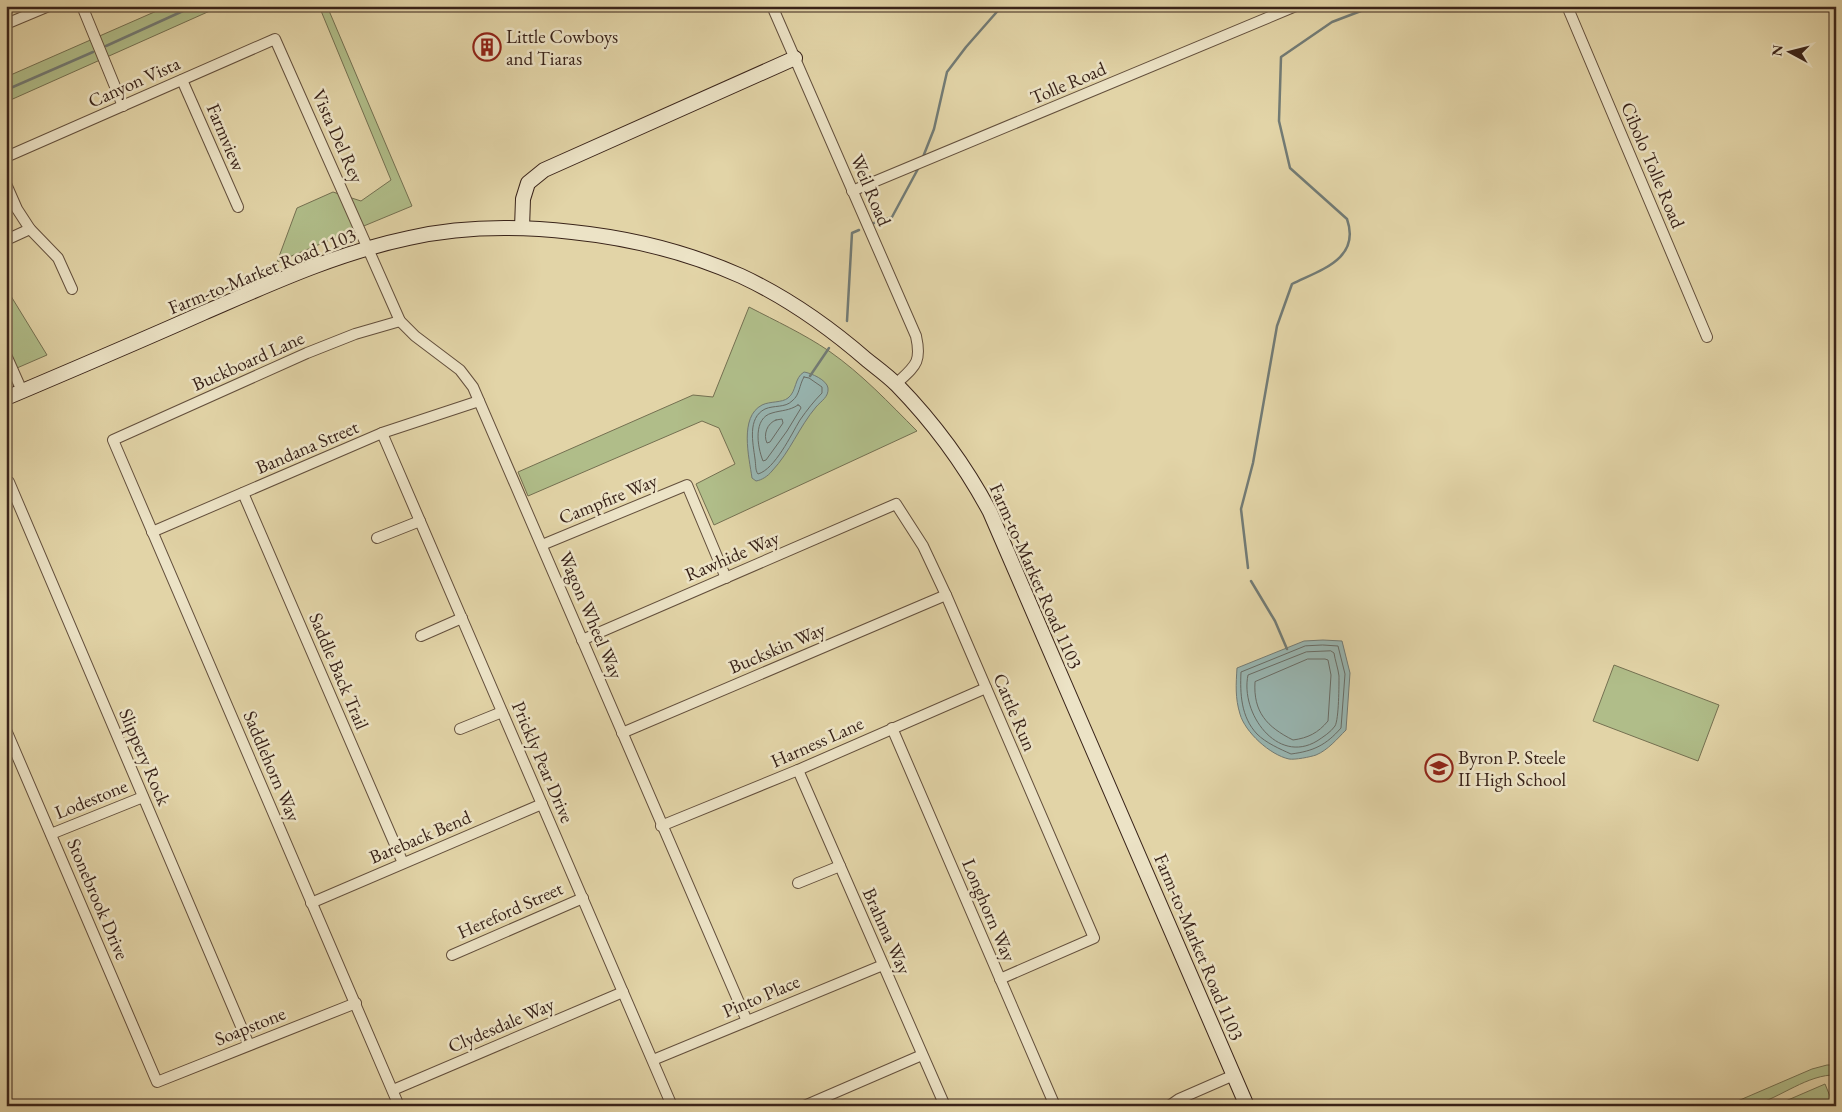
<svg xmlns="http://www.w3.org/2000/svg" width="1842" height="1112" viewBox="0 0 1842 1112" font-family="'EB Garamond',serif">
<rect width="100%" height="100%" fill="#e2d4a7"/>
<filter id="stains"><feTurbulence type="fractalNoise" baseFrequency=".004" numOctaves="4"/><feColorMatrix values="0 0 0 0 .2 0 0 0 0 .09 0 0 0 0 .02 0 0 0 .5 -.17"/></filter>
<radialGradient id="worn" r=".72"><stop offset=".6" stop-color="#630" stop-opacity="0"/><stop offset="1" stop-color="#630" stop-opacity=".3"/></radialGradient>
<g fill="#b0bd89" stroke="#747051">
<polygon points="168,6 221,6 6,102 6,77"/>
<polygon points="319,6 327,6 412,206 277,262 297,208 333,192 361,201 391,180"/>
<polygon points="6,288 47,355 17,368 6,343"/>
<path d="M749 307C776 321 804 334 829 351 862 374 889 403 917 431L714 525 696 484 735 464 719 428 702 421 528 496 518 472 693 395 713 397Z"/>
<polygon points="1614,665 1719,705 1698,761 1593,721"/>
<path d="M1827 1065H1836V1075C1808 1074 1780 1098 1754 1105 1745 1108 1734 1106 1726 1106L1812 1069Z"/>
<polygon points="1825,1084 1834,1106 1774,1106"/>
</g>
<g fill="#98b6b2" stroke="#727b75">
<path d="M804 372C811 373 827 380 828 388 829 397 821 401 816 407 799 427 790 452 772 471 768 476 762 480 756 481L752 478C749 457 739 417 762 405 770 401 782 403 788 398 797 391 794 378 804 372Z"/>
<path d="M1323 640 1342 641 1350 673 1346 730C1337 739 1328 750 1316 755 1310 757 1295 760 1289 759 1270 755 1245 732 1240 714 1235 698 1236 684 1237 668L1304 641Z"/>
</g>
<g fill="none" stroke-linecap="round" stroke-linejoin="round">
<g stroke="#686c66" stroke-width="1">
<path d="M804 377 809 378 822 387V393C814 401 807 410 800 420 791 435 775 469 758 474 755 470 756 465 755 459 753 443 747 418 765 409 774 405 785 408 792 401 800 395 799 385 804 377Z"/>
<path d="M798 405 800 406 801 408 787 431 766 460 763 461C757 446 753 418 772 413 782 410 789 411 798 405Z"/>
<path d="M776 420 782 419 783 423 770 442 767 443C763 435 767 423 776 420Z"/>
<path d="M1323 645 1338 646 1345 674 1341 728C1326 745 1314 751 1291 754 1280 749 1266 743 1257 734 1241 717 1240 694 1241 672L1305 646Z"/>
<path d="M1331 651 1334 653C1335 660 1338 668 1339 676 1339 684 1339 719 1335 726 1331 732 1323 737 1317 741 1277 765 1240 713 1248 675L1306 652Z"/>
<path d="M1308 659H1325L1328 660 1331 675 1328 721C1318 733 1308 738 1293 740 1267 727 1253 712 1255 682Z"/>
</g>
<g stroke="#727b75" stroke-width="2.5">
<polyline points="106,46 194,6"/>
<polyline points="6,90 93,52"/>
<polyline points="923,157 934,129 947,72 966,47 1002,6"/>
<polyline points="874,223 892,217 919,167"/>
<polyline points="847,321 852,233 859,230"/>
<polyline points="810,376 829,348"/>
<path d="M1248 568 1241 509 1253 463 1277 326 1292 284C1320 270 1361 259 1347 219L1290 168 1279 121 1281 57 1332 22 1374 6"/>
<polyline points="1251,581 1275,621 1287,649"/>
<polyline points="148,1106 149,1104"/>
</g>
<g stroke="#634f3c" stroke-width="12">
<g id="minor">
<polyline points="82,6 123,106"/>
<path d="M772 6 916 336C922 363 915 366 896 384"/>
<polyline points="1567,6 1707,337"/>
<polyline points="6,24 49,6"/>
<polyline points="182,80 238,207"/>
<polyline points="6,157 275,39 400,321 415,336 460,370 473,387 747,1021"/>
<polyline points="6,184 17,209 30,229 58,258 72,289"/>
<polyline points="852,191 1296,6"/>
<polyline points="6,240 30,229"/>
<polyline points="6,355 22,391"/>
<polyline points="382,433 672,1106"/>
<polyline points="6,483 9,482 249,1045"/>
<polyline points="243,493 403,863"/>
<polyline points="152,532 382,433 479,401"/>
<polyline points="377,538 420,521"/>
<polyline points="542,545 687,485 726,578"/>
<polyline points="421,636 462,618"/>
<polyline points="582,640 896,504 923,546 946,595 1094,938 1000,979"/>
<polyline points="892,728 1055,1106"/>
<polyline points="460,729 502,712"/>
<polyline points="6,730 157,1082 356,1003"/>
<polyline points="622,733 946,595"/>
<polyline points="798,770 945,1106"/>
<polyline points="661,826 798,770 986,688"/>
<polyline points="51,834 143,797"/>
<polyline points="798,883 840,866"/>
<polyline points="311,903 542,804"/>
<polyline points="452,955 583,898"/>
<polyline points="653,1060 883,965"/>
<polyline points="393,1090 623,992"/>
<polyline points="399,1106 113,440 307,353 355,334 400,321"/>
<polyline points="804,1106 922,1055"/>
<polyline points="1169,1106 1179,1099 1234,1075"/>
</g>
</g>
<g stroke="#392319" stroke-width="16">
<g id="secondary">
<polyline points="522,228 523,199 528,183 544,170 795,58"/>
<path d="M6 398C72 370 138 342 203 313 270 284 337 253 409 238 462 226 519 226 572 232 630 238 687 252 741 276 786 297 829 327 867 360 877 368 888 376 897 385 934 423 966 467 990 512L1247 1106"/>
</g>
</g>
<use href="#minor" stroke="#ece3c6" stroke-width="10"/>
<use href="#secondary" stroke="#ece3c6" stroke-width="14"/>
</g>
<defs>
<g id="building-ring" transform="scale(1.4375)"><circle r="9.5" fill="#ece3c6" stroke="#8f2418" stroke-width="1.5"/><path d="M-4-6H4V6H1V3H-1V6H-4ZM-2.5-4.3h1.7v1.8h-1.7ZM.8-4.3h1.7v1.8H.8ZM-2.5-1h1.7V.8h-1.7ZM.8-1h1.7V.8H.8Z" fill="#8f2418"/></g>
<g id="school-ring" transform="scale(1.4375)"><circle r="9.5" fill="#ece3c6" stroke="#8f2418" stroke-width="1.5"/><path d="M0-5L7-2L0 1L-7-2ZM-4 1L0 2.5L4 1V4Q0 6-4 4Z" fill="#8f2418"/></g>
</defs>
<g fill-rule="evenodd">
<use href="#building-ring" x="487" y="47"/>
<use href="#school-ring" x="1439" y="768"/>
</g>
<g text-anchor="middle" dominant-baseline="central" stroke-width="5" stroke-linejoin="round" paint-order="stroke">
<g font-size="19" fill="#392319" stroke="#ece3c6" text-anchor="start">
<text x="506" y="36">Little Cowboys<tspan x="506" dy="22">and Tiaras</tspan></text>
<text x="1458" y="757">Byron P. Steele<tspan x="1458" dy="22">II High School</tspan></text>
</g>
<g font-size="19" fill="#392319" stroke="#ece3c6">
<text transform="translate(134 82) rotate(-24)">Canyon Vista</text>
<text transform="translate(1068 83) rotate(-23)">Tolle Road</text>
<text transform="translate(338 136) rotate(66)">Vista Del Rey</text>
<text transform="translate(226 137) rotate(67)">Farmview</text>
<text transform="translate(1653 165) rotate(67)">Cibolo Tolle Road</text>
<text transform="translate(871 190) rotate(67)">Weil Road</text>
<text transform="translate(262 271) rotate(-22)">Farm-to-Market Road 1103</text>
<text transform="translate(248 361) rotate(-24)">Buckboard Lane</text>
<text transform="translate(307 447) rotate(-23)">Bandana Street</text>
<text transform="translate(608 499) rotate(-22)">Campfire Way</text>
<text transform="translate(732 556) rotate(-23)">Rawhide Way</text>
<text transform="translate(1036 576) rotate(66)">Farm-to-Market Road 1103</text>
<text transform="translate(591 615) rotate(67)">Wagon Wheel Way</text>
<text transform="translate(777 648) rotate(-23)">Buckskin Way</text>
<text transform="translate(339 671) rotate(67)">Saddle Back Trail</text>
<text transform="translate(1015 712) rotate(67)">Cattle Run</text>
<text transform="translate(817 742) rotate(-24)">Harness Lane</text>
<text transform="translate(145 757) rotate(67)">Slippery Rock</text>
<text transform="translate(543 762) rotate(67)">Prickly Pear Drive</text>
<text transform="translate(272 766) rotate(67)">Saddlehorn Way</text>
<text transform="translate(91 799) rotate(-22)">Lodestone</text>
<text transform="translate(420 837) rotate(-23)">Bareback Bend</text>
<text transform="translate(98 899) rotate(67)">Stonebrook Drive</text>
<text transform="translate(510 910) rotate(-24)">Hereford Street</text>
<text transform="translate(989 910) rotate(67)">Longhorn Way</text>
<text transform="translate(887 931) rotate(66)">Brahma Way</text>
<text transform="translate(1199 947) rotate(67)">Farm-to-Market Road 1103</text>
<text transform="translate(761 996) rotate(-23)">Pinto Place</text>
<text transform="translate(501 1025) rotate(-23)">Clydesdale Way</text>
<text transform="translate(250 1026) rotate(-22)">Soapstone</text>
</g>
</g>
<rect width="1842" height="1112" fill="none" stroke="#e2d4a7" stroke-width="25"/>
<rect x="8" y="8" width="1827" height="1097" fill="none" stroke="#392319" stroke-width="2.5"/>
<rect x="12" y="12" width="1817" height="1087" fill="none" stroke="#392319"/>
<g transform="translate(1790 52) rotate(277)" stroke="#ece3c6" stroke-width="4" paint-order="stroke">
<path d="M0-4L9 19L0 12L-9 19Z" fill="#392319"/>
<text y="-8" font-size="14" font-weight="bold" text-anchor="middle" fill="#392319">N</text>
</g>
<rect width="100%" height="100%" filter="url(#stains)"/>
<rect width="100%" height="100%" fill="url(#worn)"/>
</svg>
